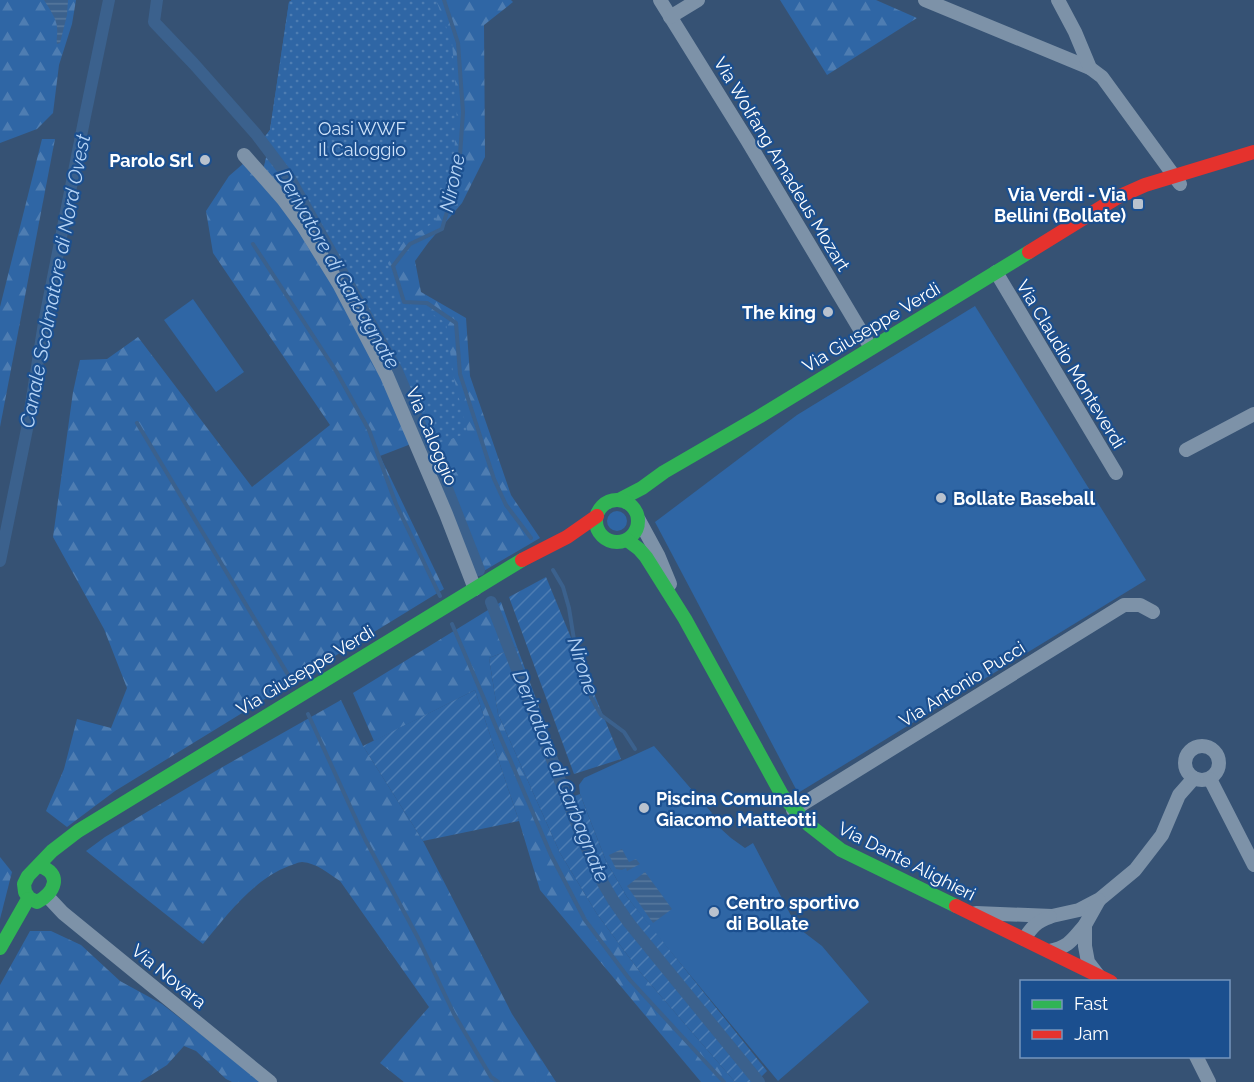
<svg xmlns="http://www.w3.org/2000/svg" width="1254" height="1082" viewBox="0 0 1254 1082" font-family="Raleway,sans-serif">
<defs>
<pattern id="forest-firs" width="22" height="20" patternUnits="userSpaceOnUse" patternTransform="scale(1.5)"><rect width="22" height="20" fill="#2f66a5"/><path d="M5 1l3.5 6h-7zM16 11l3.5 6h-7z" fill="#4e7db2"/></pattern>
<pattern id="park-dots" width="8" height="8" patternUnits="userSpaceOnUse" patternTransform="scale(1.5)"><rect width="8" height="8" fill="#2f66a5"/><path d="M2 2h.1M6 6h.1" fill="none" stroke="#4e7db2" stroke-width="1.8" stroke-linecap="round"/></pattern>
<pattern id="garden-furrows" width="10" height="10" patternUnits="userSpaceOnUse" patternTransform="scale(1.5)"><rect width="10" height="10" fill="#2f66a5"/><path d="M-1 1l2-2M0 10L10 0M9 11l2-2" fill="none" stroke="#4e7db2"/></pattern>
<pattern id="water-rules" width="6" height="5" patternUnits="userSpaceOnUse" patternTransform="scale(1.5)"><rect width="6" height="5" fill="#3b618d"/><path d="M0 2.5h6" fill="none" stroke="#58799e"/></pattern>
</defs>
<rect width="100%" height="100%" fill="#365274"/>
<g fill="#2f66a5">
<polygon points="193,299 244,372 216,392 164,320"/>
<polygon points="975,306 1146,580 798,793 655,522 797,415"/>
<circle cx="617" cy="521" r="10"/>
<polygon points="654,746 712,813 709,818 731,838 745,848 753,843 797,927 822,946 869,1002 778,1081 656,934 627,897 606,861 580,794 579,785 584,778"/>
</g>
<g fill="url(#forest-firs)">
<polygon points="0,0 76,0 72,24 59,65 53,113 37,129 0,143"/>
<polygon points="292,0 511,0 513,2 484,25 485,157 462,203 428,243 415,261 421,292 466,318 470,376 511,495 540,538 477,575 307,220 264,167 267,153 260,143 270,130 289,2"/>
<polygon points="780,0 876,0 917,18 827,75"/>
<polygon points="42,139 55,139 0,427 0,307"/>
<polygon points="244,163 283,208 332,280 382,374 411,444 380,456 444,589 115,791 67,827 46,811 64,769 77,719 111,728 127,688 104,629 53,537 73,392 80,360 107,359 138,337 252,487 330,425 213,253 206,211 229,176"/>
<polygon points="501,602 517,647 489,658 498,714 560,853 597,914 640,972 735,1082 701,1082 540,890 519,821 475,690 374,741 353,693"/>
<path d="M341 700 363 746 423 841 512 1014 556 1082H404L380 1063 429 1007 340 881C329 874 317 863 302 862 298 862 293 865 289 866 254 879 226 916 203 944L86 851 105 837 219 769Z"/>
<polygon points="0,857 12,872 0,919"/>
<polygon points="30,931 51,931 81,945 120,981 162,1004 262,1082 232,1082 226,1079 196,1051 184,1046 167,1065 140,1082 0,1082 0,985"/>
</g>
<polygon fill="url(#park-dots)" points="292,0 436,0 452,42 457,107 453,173 435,222 405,240 388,263 400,301 423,308 446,323 454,379 468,433 425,448 307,220 264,167 267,153 260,143 270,130 289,2"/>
<g fill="url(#garden-furrows)">
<polygon points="546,577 621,759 574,774 509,597"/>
<polygon points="517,647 572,797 580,794 606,861 627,897 767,1071 756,1082 735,1082 640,972 597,914 560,853 498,714 489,658"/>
<polygon points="475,690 519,821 423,841 363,746"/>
</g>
<g fill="url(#water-rules)">
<path d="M44 0H68L67 15 60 43 57 44C56 38 58 34 57 28 57 19 49 8 44 0Z"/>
<polygon points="622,849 629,862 636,859 640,864 627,871 626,868 622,870 616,869 609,855"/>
<polygon points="645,872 672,909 653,923 627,886"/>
</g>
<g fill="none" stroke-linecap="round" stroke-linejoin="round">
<g stroke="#3b618d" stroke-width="4">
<polyline points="444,0 458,43 463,112 459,170 442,229 410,244 393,266 404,302 427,303 456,323 460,374 494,479 506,505 531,538"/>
<polyline points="253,244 336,371 369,430 396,504 440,596"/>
<polyline points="137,423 293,683"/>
<polyline points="553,570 563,587 569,608 578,665 591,697 601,715 624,732 635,749"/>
<polyline points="452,624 551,855 585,920 630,980 724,1082"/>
<polyline points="308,714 365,839 418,938 454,1014 491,1077 498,1082"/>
</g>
<g stroke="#3b618d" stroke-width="12">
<polyline points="157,0 154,22 194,64 256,134 290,179 397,371 446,486 479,570"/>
<polyline points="0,561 27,429 44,323 85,116 109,0"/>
<polyline points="491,602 583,840 603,883 613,900 629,923 759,1082"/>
</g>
<g stroke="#7d92a8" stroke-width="14">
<polyline points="660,0 747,140 871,348"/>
<polyline points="925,0 1090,68"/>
<polyline points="1058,0 1075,32 1090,68 1102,77 1180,184"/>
<polyline points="670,17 698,0"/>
<polyline points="244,155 283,199 303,226 339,284 387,376 446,514 475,589"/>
<polyline points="996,272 1116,473"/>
<polyline points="1186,450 1254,414"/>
<polyline points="639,520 658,555 670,584"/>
<circle cx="1202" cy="763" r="17"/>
<polyline points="1210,779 1254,865"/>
<polyline points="793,810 1124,605 1140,605 1153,612"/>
<polyline points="48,897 63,913 270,1082"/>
<polyline points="976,913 1052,916 1079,910 1100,899 1135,870 1162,835 1179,795 1194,778"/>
<path d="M1024 939C1032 927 1036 922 1050 917"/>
<path d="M1049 951C1069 947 1072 940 1085 925"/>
<polyline points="1098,975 1088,962 1085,946 1085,925 1099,900"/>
<polyline points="1196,1056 1209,1082"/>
</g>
<g stroke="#30b455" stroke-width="14">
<polyline points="619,500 642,488 664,472 757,418 1029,252"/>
<circle cx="617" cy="521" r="21"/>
<polyline points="627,540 639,549 646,557 685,619 782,795 809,825 841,850 956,906"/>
<path d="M39 866C63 873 55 893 37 902L29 898 25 892 24 884 28 876 52 851 78 831 522 560"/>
<polyline points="0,948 28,899"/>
</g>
<g stroke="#e5322d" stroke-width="14">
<polyline points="1029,252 1118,197 1145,185 1254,152"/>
<polyline points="522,560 567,537 597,516"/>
<polyline points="956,906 1111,982"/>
</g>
</g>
<g fill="#b9c2ce" stroke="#1b4f8f" stroke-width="2">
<circle cx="205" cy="160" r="6"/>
<rect x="1132" y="198" width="12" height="12" rx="3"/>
<circle cx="828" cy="312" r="6"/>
<circle cx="941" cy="498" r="6"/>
<circle cx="644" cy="808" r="6"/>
<circle cx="714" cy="912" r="6"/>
</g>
<g text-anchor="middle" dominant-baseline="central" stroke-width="4.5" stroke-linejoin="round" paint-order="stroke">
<g font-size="18" fill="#cfe3fa" stroke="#1b4f8f">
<text x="362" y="128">Oasi WWF<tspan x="362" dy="21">Il Caloggio</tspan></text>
</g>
<g font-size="18" font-weight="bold" fill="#fff" stroke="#1b4f8f" text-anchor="end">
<text x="193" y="160">Parolo Srl</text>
<text x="1126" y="194">Via Verdi - Via<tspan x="1126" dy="21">Bellini (Bollate)</tspan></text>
<text x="816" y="312">The king</text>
<text x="953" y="498" text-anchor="start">Bollate Baseball</text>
<text x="656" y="798" text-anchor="start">Piscina Comunale<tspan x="656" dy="21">Giacomo Matteotti</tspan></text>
<text x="726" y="902" text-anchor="start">Centro sportivo<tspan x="726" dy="21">di Bollate</tspan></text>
</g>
<g font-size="18" fill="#fff" stroke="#1b4f8f">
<text transform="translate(782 164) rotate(59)">Via Wolfang Amadeus Mozart</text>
<text transform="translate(871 327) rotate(-31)">Via Giuseppe Verdi</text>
<text transform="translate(1071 364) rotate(59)">Via Claudio Monteverdi</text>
<text transform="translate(432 436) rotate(67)">Via Caloggio</text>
<text transform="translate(305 670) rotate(-31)">Via Giuseppe Verdi</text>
<text transform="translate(962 684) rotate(-32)">Via Antonio Pucci</text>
<text transform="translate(907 861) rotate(27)">Via Dante Alighieri</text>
<text transform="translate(169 976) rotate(39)">Via Novara</text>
</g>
<g font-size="20" font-style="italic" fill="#b5d3f5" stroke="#1b4f8f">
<text transform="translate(452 183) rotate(-78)">Nirone</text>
<text transform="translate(338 269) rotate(60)">Derivatore di Garbagnate</text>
<text transform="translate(55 281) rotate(-79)">Canale Scolmatore di Nord Ovest</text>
<text transform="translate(583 666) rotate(72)">Nirone</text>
<text transform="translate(561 776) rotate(68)">Derivatore di Garbagnate</text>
</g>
</g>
<rect x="1020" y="980" width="210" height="78" fill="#1b4f8f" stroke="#7695bc" stroke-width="1.5"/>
<rect x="1032" y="1000" width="30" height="9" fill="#30b455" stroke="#7695bc" stroke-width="1.5"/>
<text x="1074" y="1010" font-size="18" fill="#ffffff">Fast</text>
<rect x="1032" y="1030" width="30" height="9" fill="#e5322d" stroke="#7695bc" stroke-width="1.5"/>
<text x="1074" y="1040" font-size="18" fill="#ffffff">Jam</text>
</svg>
